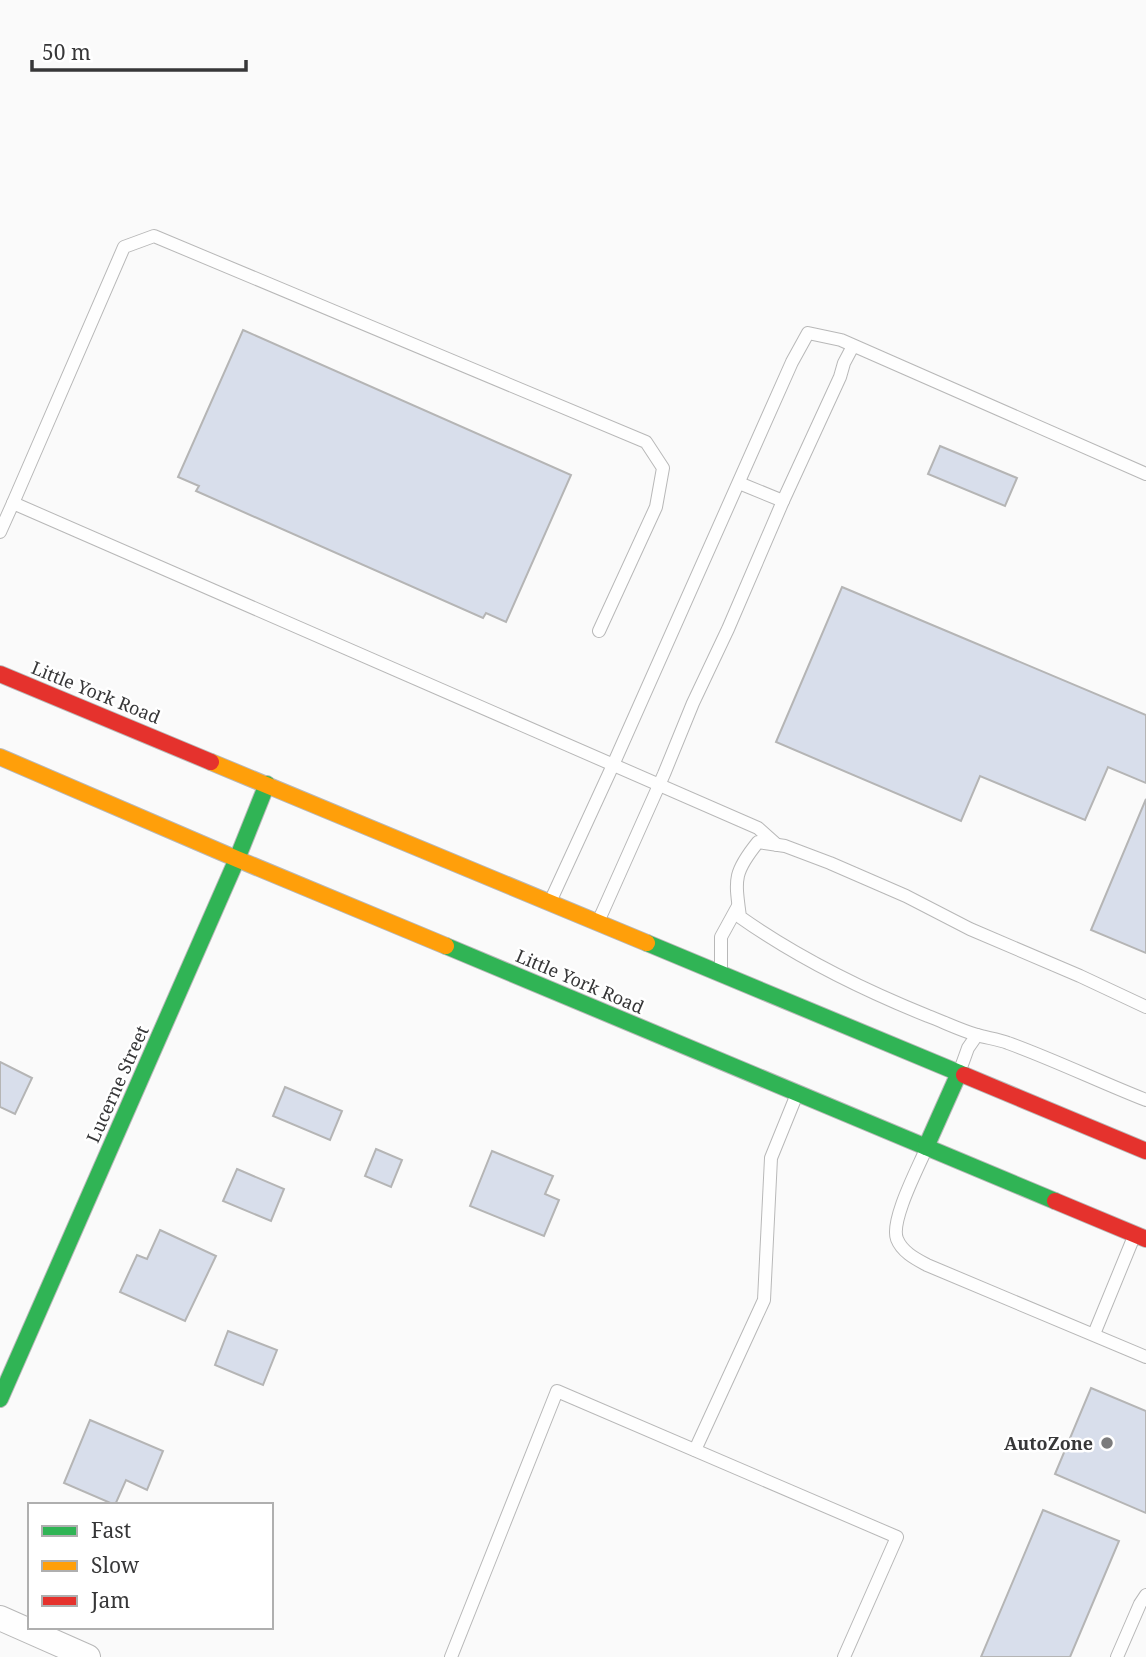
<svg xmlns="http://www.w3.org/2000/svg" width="1146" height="1657" viewBox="0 0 1146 1657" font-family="'Noto Serif',serif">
<rect width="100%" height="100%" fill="#fafafa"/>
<g fill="#d8deeb" stroke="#b5b5b5" stroke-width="2">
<polygon points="243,330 571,475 506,622 486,613 483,618 196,491 199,486 178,477"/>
<polygon points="940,446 1017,478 1005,506 928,474"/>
<polygon points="842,587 1146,715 1146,783 1108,767 1085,820 980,776 961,821 776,742"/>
<polygon points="1146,799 1146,953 1091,930"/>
<polygon points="0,1062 32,1078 15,1114 0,1107"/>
<polygon points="285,1087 342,1111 330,1140 273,1116"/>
<polygon points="376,1149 402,1160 391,1187 365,1176"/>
<polygon points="492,1151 553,1176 545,1194 559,1200 544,1236 470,1206"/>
<polygon points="237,1169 284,1189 271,1221 223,1201"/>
<polygon points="160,1230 216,1256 185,1321 120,1292 137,1255 147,1259"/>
<polygon points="228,1331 277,1350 263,1385 215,1365"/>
<polygon points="1091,1388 1146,1411 1146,1513 1055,1474"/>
<polygon points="90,1420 163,1451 147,1490 126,1480 115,1505 64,1483"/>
<polygon points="1043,1510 1119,1541 1070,1657 981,1657"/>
</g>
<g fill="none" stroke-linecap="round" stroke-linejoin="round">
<g stroke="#b8b8b8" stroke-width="14">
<g id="lane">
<polyline points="739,483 783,501"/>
<polyline points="13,503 124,247 154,236 646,442 663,468 656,507 599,631"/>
<polyline points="0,532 13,503 758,828 777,845"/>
<polyline points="550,902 613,765 792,362 808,333 841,340 1146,474"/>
<polyline points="598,922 664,774 693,703 728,629 783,501 840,377 844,363 853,346"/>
<polyline points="721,973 721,937 738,906"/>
<path d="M1146 1007 1080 976 970 929 906 896 830 863 785 846 758 842C733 873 735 879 740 917 798 958 861 989 928 1016 944 1022 960 1030 977 1035 987 1038 998 1039 1008 1043 1055 1060 1100 1082 1146 1100"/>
<polyline points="959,1073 968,1048 977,1035"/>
<path d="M926 1149C918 1168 890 1221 897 1239 902 1252 916 1259 927 1265L1146 1357"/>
<polyline points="1094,1334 1135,1234"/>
<polyline points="695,1450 764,1300 771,1158 797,1094"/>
<polyline points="451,1657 557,1391 897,1537 844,1657"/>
<polyline points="1117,1657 1140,1604 1146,1595"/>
</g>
</g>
<g stroke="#b8b8b8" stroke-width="26">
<polyline id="street" points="0,1618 88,1657"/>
</g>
<g stroke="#b8b8b8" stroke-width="18">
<g id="fast">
<polyline points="647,943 964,1075"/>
<polyline points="446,946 1055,1201"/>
<polyline points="926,1147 959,1073"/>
<polyline points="0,1399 237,859 267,784"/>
</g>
</g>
<g stroke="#b8b8b8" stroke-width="18">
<g id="slow">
<polyline points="0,757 237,859 446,946"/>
<polyline points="211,762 647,943"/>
</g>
</g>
<g stroke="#b8b8b8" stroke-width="18">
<g id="jam">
<polyline points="0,674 211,762"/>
<polyline points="964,1075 1146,1151"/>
<polyline points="1055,1201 1146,1239"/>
</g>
</g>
<use href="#lane" stroke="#fefefe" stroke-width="12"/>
<use href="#street" stroke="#fefefe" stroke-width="24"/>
<use href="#fast" stroke="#30b455" stroke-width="16"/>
<use href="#slow" stroke="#ff9f0a" stroke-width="16"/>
<use href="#jam" stroke="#e5322d" stroke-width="16"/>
</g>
<circle fill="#7b7b7c" stroke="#fff" stroke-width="2.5" cx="1107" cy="1443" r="7"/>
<g text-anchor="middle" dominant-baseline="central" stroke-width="5" stroke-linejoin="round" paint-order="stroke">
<g font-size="18" fill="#373738" stroke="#fff">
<text transform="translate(96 692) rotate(22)">Little York Road</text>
<text transform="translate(580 981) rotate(23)">Little York Road</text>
<text transform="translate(117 1084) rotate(-66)">Lucerne Street</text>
</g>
<g font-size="18" font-weight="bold" fill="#373738" stroke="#fff" text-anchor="end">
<text x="1093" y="1443">AutoZone</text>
</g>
</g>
<rect x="28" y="1503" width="245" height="126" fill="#ffffff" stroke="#afafaf" stroke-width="2"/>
<rect x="42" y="1526" width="35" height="10" fill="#30b455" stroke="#afafaf" stroke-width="2"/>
<text x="91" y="1538" font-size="21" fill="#373738">Fast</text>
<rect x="42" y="1561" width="35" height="10" fill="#ff9f0a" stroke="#afafaf" stroke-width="2"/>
<text x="91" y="1573" font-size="21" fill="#373738">Slow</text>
<rect x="42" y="1596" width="35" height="10" fill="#e5322d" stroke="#afafaf" stroke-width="2"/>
<text x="91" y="1608" font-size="21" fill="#373738">Jam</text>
<path d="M32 60v10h214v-10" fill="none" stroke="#373738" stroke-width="3.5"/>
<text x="42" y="60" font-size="21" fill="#373738" stroke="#ffffff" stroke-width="5" paint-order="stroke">50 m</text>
</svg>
